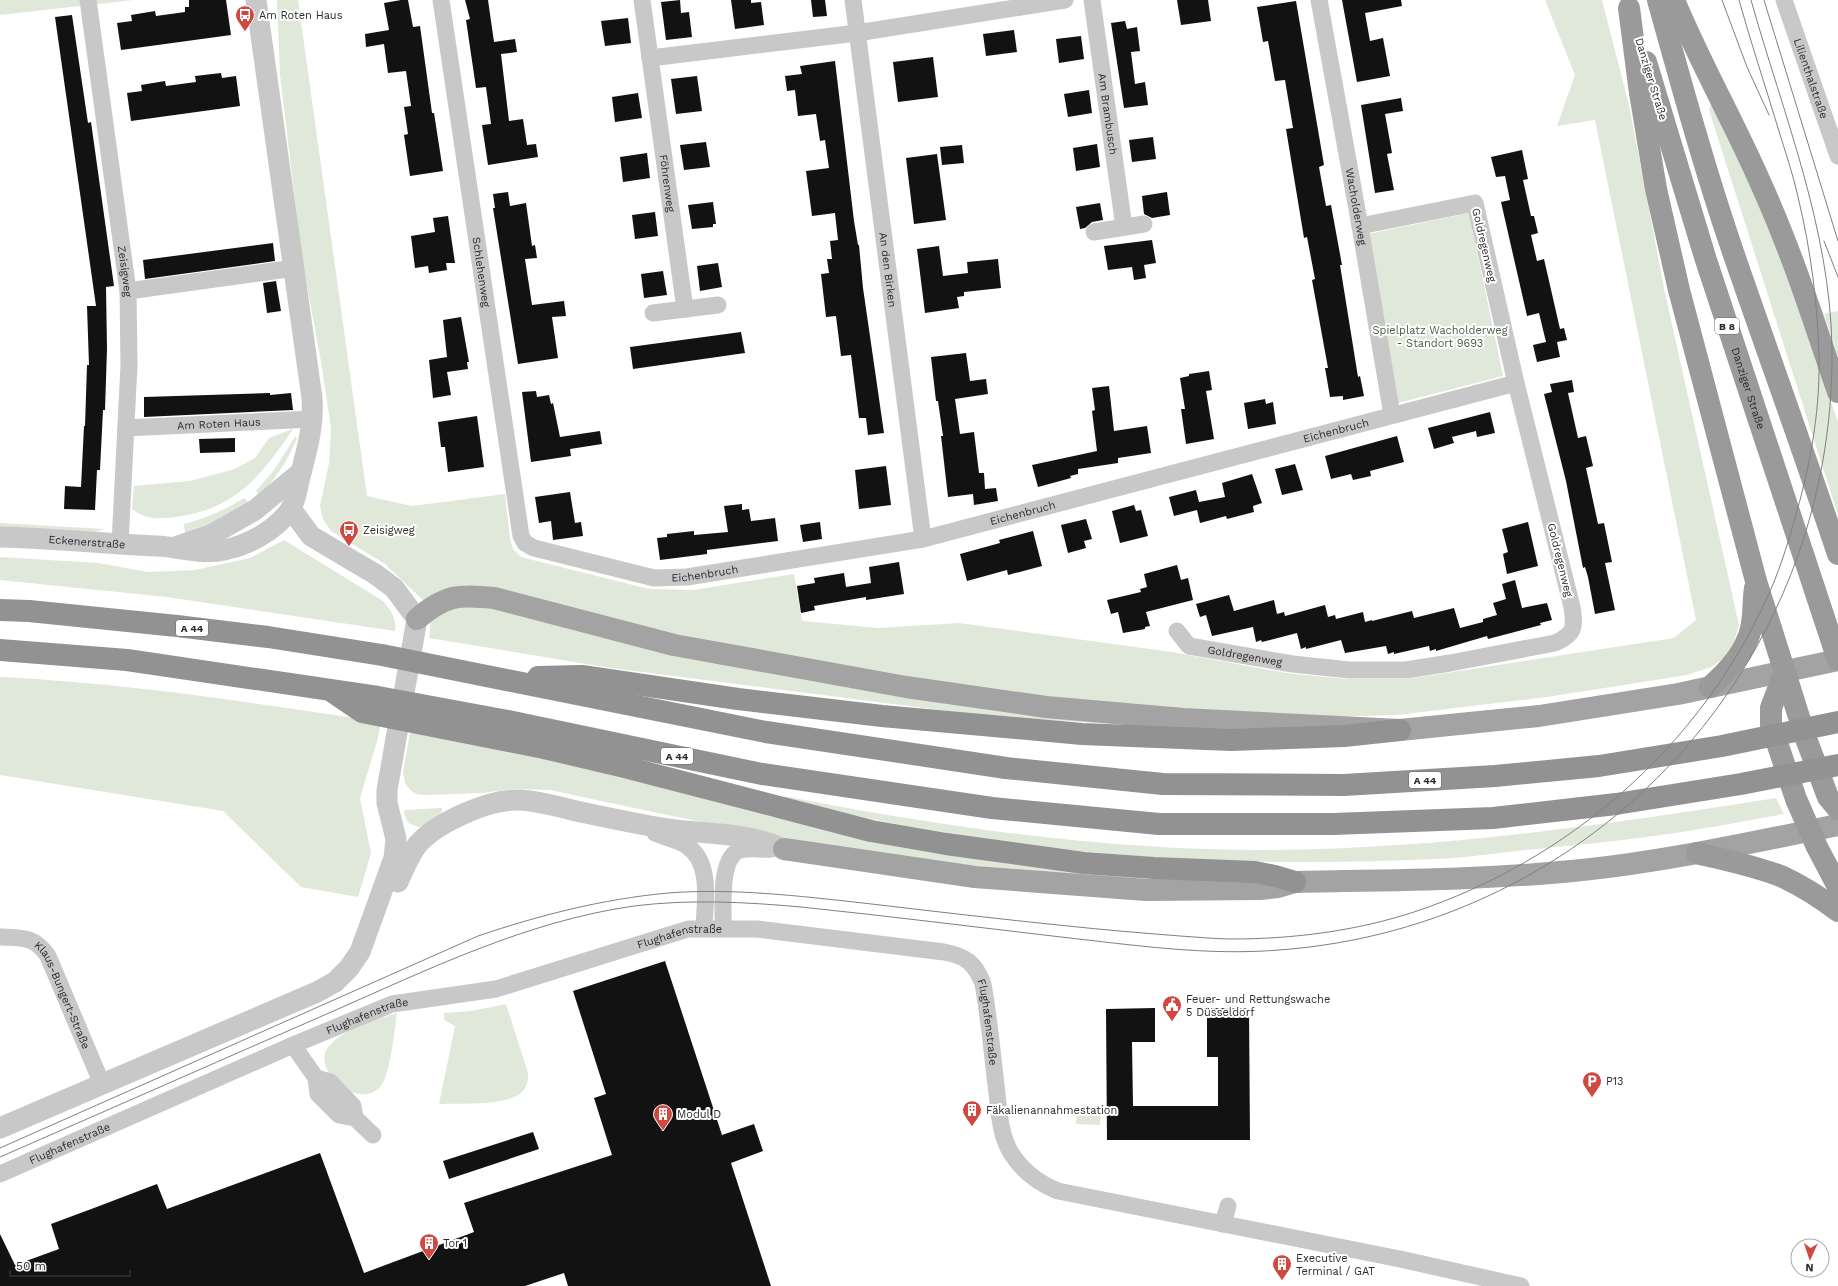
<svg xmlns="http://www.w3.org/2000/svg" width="1838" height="1286" viewBox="0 0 1838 1286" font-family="'Work Sans',sans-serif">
<rect width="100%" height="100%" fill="#fff"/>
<g fill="#e0e8da">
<polygon points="0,0 133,0 0,15"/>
<polygon points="277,0 298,0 367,496 412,506 505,494 510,539 513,549 521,557 649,589 694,590 794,574 802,621 879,628 959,623 1172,652 1286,673 1345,679 1407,679 1674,638 1696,620 1595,120 1557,126 1575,75 1545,0 1602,0 1629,105 1665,293 1739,625 1734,642 1724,658 1711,667 1687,675 1547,697 1397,715 1316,717 1204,729 995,717 611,668 429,638 431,617 425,602 385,564 331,531 323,519 320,506 329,463 331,428 321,362 302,259 280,75"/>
<polygon points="1712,102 1763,210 1838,422 1838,515 1709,110"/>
<polygon points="1469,213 1503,376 1398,403 1368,234"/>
<polygon points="1838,311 1838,356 1824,314"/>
<path d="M293 429C262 475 235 510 175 517 156 519 147 520 132 509L134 486 190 481 235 469 255 458 269 438Z"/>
<path d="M295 437 297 438C288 461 275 478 260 497L256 491 274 470Z"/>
<path d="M244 498 251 505 223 522 185 533 184 524C206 518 225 510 244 498Z"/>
<polygon points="0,523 105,529 95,532 0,528"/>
<path d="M284 540 383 601C391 610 397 619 395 631L167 597 0 580V557L98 563 148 572 195 570 250 558Z"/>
<path d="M0 677C128 683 254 703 381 722L378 738 360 798 371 853 358 897 301 887 223 811 0 775Z"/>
<path d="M411 728 624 777 764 815 874 841 1040 868 1154 877V882C1074 876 993 869 913 858 791 842 670 816 550 790L515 789 482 793 426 795 416 794 410 790 405 783 403 772Z"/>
<path d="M777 796 789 797C944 827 1102 850 1260 850 1433 850 1605 825 1776 798L1784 814C1735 823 1687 832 1638 838 1601 843 1563 846 1526 850 1496 853 1465 858 1435 859 1214 869 991 855 777 796Z"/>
<polygon points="440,808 442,808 442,812 423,826 418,827 408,823 404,813 405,810"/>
<path d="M506 1004 528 1073C528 1078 528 1083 525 1088 515 1107 459 1103 439 1104L455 1026 444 1020V1013L471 1011Z"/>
<path d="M397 1013C394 1030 391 1075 380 1087 358 1111 313 1071 327 1049 341 1029 375 1020 397 1013Z"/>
<polygon points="1077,1107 1101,1107 1100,1125 1076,1124"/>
</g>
<g fill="#121212">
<polygon points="189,0 226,0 231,35 121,50 117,23 132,21 131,15 155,11 156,16 185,12 185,7 189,7"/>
<polygon points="401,0 408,0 413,27 420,26 432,113 434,113 443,171 410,176 404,135 408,134 404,107 411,106 406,71 388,73 384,44 366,47 365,34 389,30 384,3"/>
<polygon points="465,0 488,0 494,42 515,39 517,52 501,54 509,121 523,119 527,145 536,144 538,157 488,165 482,125 491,124 486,87 476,88 466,20 470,19"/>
<polygon points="680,0 681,13 689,12 692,37 666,40 661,2"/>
<polygon points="731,0 751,0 751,3 761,2 764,25 735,29"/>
<polygon points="811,0 825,0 827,16 813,17"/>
<polygon points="1177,0 1208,0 1211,21 1181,25"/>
<polygon points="1342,0 1401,0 1402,6 1365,13 1370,41 1383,38 1390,76 1357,82"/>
<polygon points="1296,1 1324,165 1319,167 1326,206 1331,205 1342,265 1340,265 1358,377 1360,376 1364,396 1343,400 1343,396 1330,397 1325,368 1328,368 1312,280 1315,279 1307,237 1304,238 1286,129 1293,128 1285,80 1275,81 1268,41 1263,42 1257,7"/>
<polygon points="72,15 88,123 91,122 114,286 106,287 107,349 105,410 103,410 100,470 97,470 95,510 64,509 65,486 81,487 84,426 85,426 87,365 89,365 87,306 96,306 55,17"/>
<polygon points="628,18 631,43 605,46 601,21"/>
<polygon points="1125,21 1127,29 1137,27 1140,51 1131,52 1135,84 1145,82 1148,105 1124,108 1111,23"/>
<polygon points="1014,30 1017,52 986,56 983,34"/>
<polygon points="1081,36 1084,59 1059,63 1056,39"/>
<polygon points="933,57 938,97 898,102 893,62"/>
<polygon points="835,61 854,221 858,245 859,245 863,288 884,433 868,435 866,418 859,418 851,355 841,356 836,316 826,317 821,274 829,273 827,259 832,259 830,241 838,240 835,213 812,216 806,171 829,168 825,140 820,141 816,114 798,116 795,90 787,91 785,76 802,74 800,66"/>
<polygon points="221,73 222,78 236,76 240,106 131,121 127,93 142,91 141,85 165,81 166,86 196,82 195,76"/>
<polygon points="697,76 702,111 676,114 671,79"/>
<polygon points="1089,90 1092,113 1068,117 1064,94"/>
<polygon points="638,93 642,118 615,122 612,97"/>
<polygon points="1401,98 1403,111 1385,114 1392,153 1387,154 1394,190 1375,193 1361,105"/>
<polygon points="1153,137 1156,159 1132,162 1129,140"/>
<polygon points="706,142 710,167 684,170 680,145"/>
<polygon points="1097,144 1100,167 1076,171 1073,148"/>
<polygon points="962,145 964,163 942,165 940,147"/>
<polygon points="1522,150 1528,179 1523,180 1531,216 1534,216 1538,233 1531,235 1537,261 1544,259 1560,329 1564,328 1567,340 1557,342 1560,357 1537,362 1533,345 1546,342 1539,313 1527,316 1501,202 1510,200 1505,176 1496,177 1491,157"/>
<polygon points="647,153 650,178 623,182 620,157"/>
<polygon points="937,154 946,220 914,224 906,158"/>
<polygon points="508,192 510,206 526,203 532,246 535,245 537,258 525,259 532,305 564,301 566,316 552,317 558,358 518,364 493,208 495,208 493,194"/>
<polygon points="1167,192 1170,215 1152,218 1144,214 1142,196"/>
<polygon points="713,202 716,224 713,224 713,227 692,229 688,205"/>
<polygon points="1100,203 1103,220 1092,222 1085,228 1080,229 1076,207"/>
<polygon points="655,212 658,236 635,239 632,215"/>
<polygon points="448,216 455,263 446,263 447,270 429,273 428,266 415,268 411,236 435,232 433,218"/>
<polygon points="1152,240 1156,263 1144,265 1146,278 1134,280 1132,267 1108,270 1104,246"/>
<polygon points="273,243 275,261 145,279 143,260"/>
<polygon points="939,246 943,276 968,273 967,262 998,259 1001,288 964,292 964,296 957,297 959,308 925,313 917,249"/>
<polygon points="718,263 722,287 700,291 697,266"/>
<polygon points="663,271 667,295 644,298 641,274"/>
<polygon points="276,281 281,311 267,313 263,283"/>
<polygon points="461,317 469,362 467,362 468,369 447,372 451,395 433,398 429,360 447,357 443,320"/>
<polygon points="741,332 745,353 633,369 630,347"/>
<polygon points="966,353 970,381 986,379 988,394 955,399 960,434 974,432 979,473 984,473 985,489 996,488 998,501 974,505 973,494 948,497 941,436 943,436 938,401 936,401 931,357"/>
<polygon points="1209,371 1212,390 1206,391 1214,439 1186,444 1181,409 1185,409 1180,378 1189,376 1189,374"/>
<polygon points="1572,380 1574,392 1568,393 1578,438 1586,436 1593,466 1586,468 1598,524 1604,523 1612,562 1605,563 1615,610 1595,614 1588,577 1585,567 1583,568 1566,481 1544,394 1552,392 1550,384"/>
<polygon points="1109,386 1114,431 1147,426 1151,453 1118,458 1118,463 1078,469 1078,474 1070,476 1071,478 1038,487 1032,465 1097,451 1092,411 1095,410 1092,388"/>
<polygon points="536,391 537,397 549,395 551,404 553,403 560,437 600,431 602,444 570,449 571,456 531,462 522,392"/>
<polygon points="270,393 270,395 291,393 293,410 144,417 144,397"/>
<polygon points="1265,399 1266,404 1273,402 1276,424 1248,429 1244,403"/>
<polygon points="1490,412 1495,433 1477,437 1476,431 1452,437 1454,443 1434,449 1428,428"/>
<polygon points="477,416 484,467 448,472 445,447 441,447 438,422"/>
<polygon points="1397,436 1404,462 1370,471 1371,476 1353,480 1351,474 1331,479 1325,456"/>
<polygon points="235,438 235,452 200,453 199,439"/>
<polygon points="1295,464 1303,490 1282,495 1275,469"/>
<polygon points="886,466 891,505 859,509 855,470"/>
<polygon points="1252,474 1262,503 1253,506 1254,512 1227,519 1226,516 1200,523 1197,510 1174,516 1169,497 1196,490 1199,502 1225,497 1222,483"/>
<polygon points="570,492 575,523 581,522 583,536 553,540 551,521 539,523 535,497"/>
<polygon points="742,504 742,510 749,509 751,521 775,518 778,541 707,550 707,554 660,560 657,538 667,537 667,534 694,531 694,535 728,532 724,506"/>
<polygon points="1134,505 1136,511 1141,510 1148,536 1120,543 1112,511"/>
<polygon points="1086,519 1092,539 1084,541 1086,548 1068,553 1061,525"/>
<polygon points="820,522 822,539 803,542 800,525"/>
<polygon points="1528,522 1538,566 1507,574 1503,554 1508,552 1502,529"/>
<polygon points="1033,531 1042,566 1008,575 1007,570 967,581 960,554 1000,543 999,540"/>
<polygon points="899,562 904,594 866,600 866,597 814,606 815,610 801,613 797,586 815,583 814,578 844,573 846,587 871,583 869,567"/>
<polygon points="1177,565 1181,580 1188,578 1193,600 1146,612 1150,626 1145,627 1145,629 1123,633 1118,612 1111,614 1107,600 1141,592 1140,589 1147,587 1144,574"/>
<polygon points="1515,580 1522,608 1547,603 1552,620 1540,623 1541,625 1488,639 1487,636 1436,651 1436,649 1430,651 1429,646 1394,654 1394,652 1388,654 1386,646 1345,653 1341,640 1306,649 1306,647 1301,649 1297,633 1262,642 1261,640 1256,642 1253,627 1212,636 1206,615 1200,617 1196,604 1229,595 1234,611 1274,600 1277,614 1284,612 1285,616 1325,605 1328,617 1335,615 1336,619 1363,612 1365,622 1372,620 1372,621 1412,611 1414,618 1454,608 1460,628 1483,622 1483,619 1497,615 1493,603 1506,599 1502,584"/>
<polygon points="665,961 722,1135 754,1124 763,1151 731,1163 771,1286 568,1286 564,1273 525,1286 0,1286 0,1234 15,1265 59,1249 51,1224 94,1208 157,1184 167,1209 320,1153 364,1273 474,1232 464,1203 612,1155 594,1098 606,1094 573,991"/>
<polygon points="1155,1008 1155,1042 1132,1042 1133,1106 1218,1106 1218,1057 1207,1057 1207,1008 1249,1008 1250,1140 1107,1140 1106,1009"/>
<polygon points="533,1132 539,1149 449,1179 443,1161"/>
</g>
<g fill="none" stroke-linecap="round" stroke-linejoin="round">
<g stroke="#c8c8c8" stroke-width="17">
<path id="s1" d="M88 0 128 291 129 365 120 544"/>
<path id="s2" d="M441 0 521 536 525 543 534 548 654 578 687 577 923 539 1516 383"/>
<path id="s3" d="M642 0 685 309"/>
<path id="s4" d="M853 0 923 539"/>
<path id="s5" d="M1092 0 1124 227"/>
<path id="s6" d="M1319 0 1360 226 1392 415"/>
<path id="s7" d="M1784 0 1838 156"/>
<polyline points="650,58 857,33 1065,0"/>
<polyline points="1094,232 1144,224"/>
<polyline points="128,291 295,268"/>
<polyline points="653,313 718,305"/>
<path id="s8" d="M126 428 313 419"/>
<path id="s9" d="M1177 631 1189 646 1293 664 1349 670H1406L1450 663 1555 643C1575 634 1575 628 1572 607L1516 383 1475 203 1360 226"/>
<path d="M655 833C665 838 677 839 687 846 712 862 705 902 704 928"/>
<path d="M723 928C724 909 718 858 740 850 750 847 761 850 771 849"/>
<path id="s10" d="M0 937C23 938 34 936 48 956L102 1084"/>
<polyline points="293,1045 316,1078 318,1094 339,1115 355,1118 373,1135"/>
<polyline points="316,1078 330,1082 353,1106 355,1118"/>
<path id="s11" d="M0 1174 293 1045 392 1004 496 989 688 929H757L944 952C966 956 975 963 983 984 989 1017 992 1051 996 1085 999 1108 999 1133 1011 1153 1023 1172 1038 1183 1058 1191L1400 1259 1521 1286"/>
<polyline points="1223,1224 1228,1206"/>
</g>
<g stroke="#c8c8c8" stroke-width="21">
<path id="s12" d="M0 537C53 538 105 544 157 546 180 547 202 555 224 550 248 545 275 531 290 510 295 503 297 490 299 481 306 452 314 429 312 398L256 0"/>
<polyline points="178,546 211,535 255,510 301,472"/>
<path d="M398 882C404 869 409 855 418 844 438 822 489 799 519 800 538 801 557 806 576 811 604 817 633 823 662 828 704 835 744 831 784 849"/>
<polyline points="0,1128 317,992 335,982 349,968 360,952 394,858 396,839 387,803 387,790 417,619 394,588 375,574 311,536 291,509"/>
</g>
<g stroke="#a3a3a3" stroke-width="22">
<path d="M417 619C445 595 459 594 494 598L674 645 906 687 1046 707 1183 719 1400 730 1539 716 1678 694 1838 660"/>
<path d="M784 849 975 877 1146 890 1260 889 1278 887 1295 882C1391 880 1487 880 1582 870 1668 861 1753 842 1838 825"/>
</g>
<g stroke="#9a9a9a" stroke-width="22">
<path d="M1658 0C1681 83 1704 167 1732 249 1767 351 1804 452 1838 554"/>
<path d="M1674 0C1700 63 1734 122 1761 184 1792 252 1814 322 1838 392"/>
<polyline points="1629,8 1640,93 1656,189 1679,290 1756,581 1805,736 1828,797 1838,809"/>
<path id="s13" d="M1646 62 1705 257 1838 660"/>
<polyline points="1785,671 1771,708 1771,725 1796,799 1817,847 1838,887"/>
<path d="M1710 687C1728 671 1745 653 1751 629 1754 616 1753 601 1755 588"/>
<path d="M1697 853C1725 860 1756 866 1783 877 1802 886 1821 898 1838 911"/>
</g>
<g stroke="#929292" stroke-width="22">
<polyline points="0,610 29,611 177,626 268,637 382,655 766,732 1006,768 1163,784 1344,785 1495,776 1599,766 1722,746 1838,722"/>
<polyline points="0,650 127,660 378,697 508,721 762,774 992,808 1159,824 1333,824 1493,818 1616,804 1741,784 1838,765"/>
<polyline points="538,677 582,676 738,699 882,716 1082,734 1231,740 1344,736 1400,730"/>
<polyline points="334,693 362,712 544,748 625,767 871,831 946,844 1084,863 1154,868 1255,872 1275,876 1295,882"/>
</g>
<g stroke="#808080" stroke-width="1">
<polyline points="1722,0 1747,67 1769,115"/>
<polyline points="1764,0 1838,241"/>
<polyline points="1824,241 1838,277"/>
<path d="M0 1148 478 936C540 915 603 899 668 893 733 888 799 896 863 903 931 911 999 919 1068 926 1105 930 1143 933 1180 936 1197 937 1215 939 1232 939 1293 939 1356 931 1414 912 1568 861 1698 748 1766 600 1778 575 1786 549 1794 522 1809 470 1820 415 1819 360 1818 305 1811 251 1798 197 1793 174 1785 151 1778 128 1765 85 1751 43 1739 0"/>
<path d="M0 1157C110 1109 219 1061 329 1013 427 970 527 921 634 906 690 899 745 902 801 907 888 916 975 927 1061 937 1133 945 1207 956 1279 950 1595 927 1836 664 1832 348 1830 227 1783 114 1751 0"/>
</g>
</g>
<defs>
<g id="bus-pin" transform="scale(1)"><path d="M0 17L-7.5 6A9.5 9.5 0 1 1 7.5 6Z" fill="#cf4941" stroke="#fff"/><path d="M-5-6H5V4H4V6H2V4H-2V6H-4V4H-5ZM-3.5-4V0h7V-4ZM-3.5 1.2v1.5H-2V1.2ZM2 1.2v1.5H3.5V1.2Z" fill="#fff"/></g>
<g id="civic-pin" transform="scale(1)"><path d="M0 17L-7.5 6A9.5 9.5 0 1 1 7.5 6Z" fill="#cf4941" stroke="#fff"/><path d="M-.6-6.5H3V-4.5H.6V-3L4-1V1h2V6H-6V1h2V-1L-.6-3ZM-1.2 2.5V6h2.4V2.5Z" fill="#fff"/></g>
<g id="parking-pin" transform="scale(1)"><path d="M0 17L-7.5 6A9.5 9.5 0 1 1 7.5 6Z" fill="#cf4941" stroke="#fff"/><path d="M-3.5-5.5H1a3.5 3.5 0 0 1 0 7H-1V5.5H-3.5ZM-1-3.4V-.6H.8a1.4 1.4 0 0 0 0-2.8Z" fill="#fff"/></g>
<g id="building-pin" transform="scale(1)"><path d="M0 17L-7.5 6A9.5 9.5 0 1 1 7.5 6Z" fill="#cf4941" stroke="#fff"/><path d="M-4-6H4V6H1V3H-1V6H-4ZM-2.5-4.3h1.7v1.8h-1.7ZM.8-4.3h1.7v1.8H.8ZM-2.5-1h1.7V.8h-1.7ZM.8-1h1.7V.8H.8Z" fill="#fff"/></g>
</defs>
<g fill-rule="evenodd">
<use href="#bus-pin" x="245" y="15"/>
<use href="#bus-pin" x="349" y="530"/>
<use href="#civic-pin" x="1172" y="1005"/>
<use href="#parking-pin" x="1592" y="1081"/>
<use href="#building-pin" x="972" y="1110"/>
<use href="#building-pin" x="663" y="1114"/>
<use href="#building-pin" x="429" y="1243"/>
<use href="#building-pin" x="1282" y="1264"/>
</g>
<g text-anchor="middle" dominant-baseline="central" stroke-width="4" stroke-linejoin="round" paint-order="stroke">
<g fill="#fff" stroke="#6b6b6b" stroke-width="1">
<rect x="1715" y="318" width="24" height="16" rx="3"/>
<rect x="176" y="620" width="32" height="16" rx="3"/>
<rect x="661" y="748" width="32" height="16" rx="3"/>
<rect x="1409" y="772" width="32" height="16" rx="3"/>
</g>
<g font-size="10" font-weight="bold" fill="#2b2b2b">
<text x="1727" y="326">B 8</text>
<text x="192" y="628">A 44</text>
<text x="677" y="756">A 44</text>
<text x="1425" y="780">A 44</text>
</g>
<g font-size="11" fill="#2b2b2b" stroke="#fff" text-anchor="start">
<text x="259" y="15">Am Roten Haus</text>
<text x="363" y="530">Zeisigweg</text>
<text x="1186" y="999">Feuer- und Rettungswache<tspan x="1186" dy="13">5 Düsseldorf</tspan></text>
<text x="1606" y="1081">P13</text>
<text x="986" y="1110">Fäkalienannahmestation</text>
<text x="677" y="1114">Modul D</text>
<text x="443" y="1243">Tor 1</text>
<text x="1296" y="1258">Executive<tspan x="1296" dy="13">Terminal / GAT</tspan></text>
</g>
<g font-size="11" fill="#2b2b2b" stroke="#fff">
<text stroke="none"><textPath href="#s7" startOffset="83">Lilienthalstraße</textPath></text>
<text transform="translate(1651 79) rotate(73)">Danziger Straße</text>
<text stroke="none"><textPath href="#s5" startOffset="115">Am Brambusch</textPath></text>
<text stroke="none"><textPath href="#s3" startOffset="185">Föhrenweg</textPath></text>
<text stroke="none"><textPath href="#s6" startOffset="210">Wacholderweg</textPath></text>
<text transform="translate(1484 245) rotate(77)">Goldregenweg</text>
<text stroke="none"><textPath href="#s4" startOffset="272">An den Birken</textPath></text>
<text stroke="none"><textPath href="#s1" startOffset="274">Zeisigweg</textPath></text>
<text stroke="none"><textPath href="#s2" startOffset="275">Schlehenweg</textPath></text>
<text stroke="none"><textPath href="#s13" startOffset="342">Danziger Straße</textPath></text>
<text stroke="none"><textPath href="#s8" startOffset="93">Am Roten Haus</textPath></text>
<text stroke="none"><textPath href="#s2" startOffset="1383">Eichenbruch</textPath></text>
<text stroke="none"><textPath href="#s2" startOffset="1059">Eichenbruch</textPath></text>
<text stroke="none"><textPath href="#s12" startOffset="87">Eckenerstraße</textPath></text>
<text transform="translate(1560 560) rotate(76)">Goldregenweg</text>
<text stroke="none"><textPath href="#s2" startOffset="735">Eichenbruch</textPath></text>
<text stroke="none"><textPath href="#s9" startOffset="76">Goldregenweg</textPath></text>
<text stroke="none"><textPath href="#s11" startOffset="724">Flughafenstraße</textPath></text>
<text stroke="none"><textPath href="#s10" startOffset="96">Klaus-Bungert-Straße</textPath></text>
<text stroke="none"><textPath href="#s11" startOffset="400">Flughafenstraße</textPath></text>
<text stroke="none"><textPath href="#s11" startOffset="1083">Flughafenstraße</textPath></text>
<text stroke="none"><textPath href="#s11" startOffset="76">Flughafenstraße</textPath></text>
</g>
<g font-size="11" fill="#4a613f" stroke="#fff">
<text x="1440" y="330">Spielplatz Wacholderweg<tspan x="1440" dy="13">- Standort 9693</tspan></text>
</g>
</g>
<g transform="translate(1810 1258) rotate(183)"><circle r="19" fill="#ffffff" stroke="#aaaaaa"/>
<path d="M0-3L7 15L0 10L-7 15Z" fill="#cf4941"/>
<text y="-6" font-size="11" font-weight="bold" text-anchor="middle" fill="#2b2b2b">N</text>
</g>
<path d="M10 1270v6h120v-6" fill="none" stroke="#2b2b2b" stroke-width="2"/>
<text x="16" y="1270" font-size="12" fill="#2b2b2b" stroke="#ffffff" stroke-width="3" paint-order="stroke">50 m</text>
</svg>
